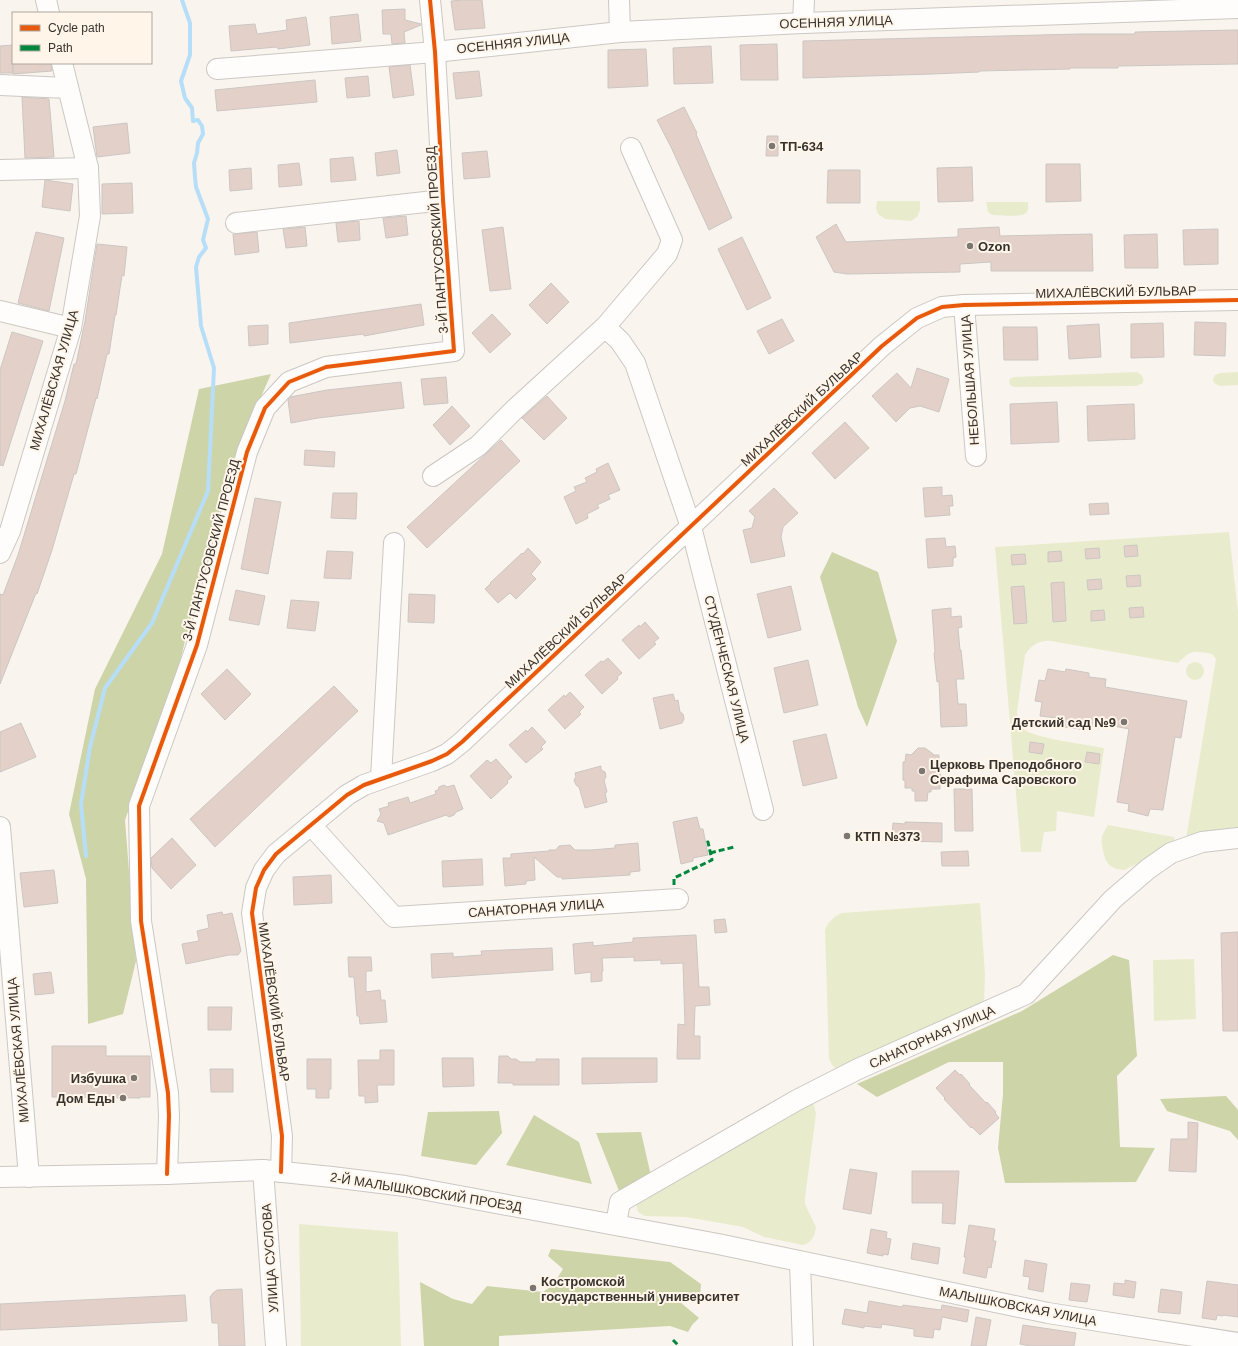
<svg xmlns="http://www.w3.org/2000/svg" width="1238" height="1346" viewBox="0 0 1238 1346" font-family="Helvetica,sans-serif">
<rect width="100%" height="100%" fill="#faf4ee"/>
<g fill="#e8eccc">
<polygon points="877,201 920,201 920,210 917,217 911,221 885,219 878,214 876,208"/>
<path d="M986 202H1028C1028 205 1029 209 1027 212 1023 218 999 215 992 215L988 212Z"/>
<path d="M1137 372C1142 375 1144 377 1143 383L1136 386 1015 387 1011 386 1009 382 1010 379 1014 377Z"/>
<polygon points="1238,372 1238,385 1220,386 1214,383 1213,379 1215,375 1220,373"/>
<path d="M1229 532 1238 612V832L1186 839 1216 659 1212 654C1194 651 1192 649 1178 663L1051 641C1040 640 1031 645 1025 655L1017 711C1017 718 1019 725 1025 730 1035 738 1088 745 1104 748L1094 817 1057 811 1056 831 1044 832 1041 852H1021L995 547Z"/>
<circle cx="1195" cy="671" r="9"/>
<path d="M1108 825 1174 837 1175 846 1124 870C1111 869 1105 864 1103 850 1102 846 1101 842 1102 837 1103 833 1106 829 1108 825Z"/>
<path d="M980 903 985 974 984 1004 838 1070 833 1066 829 1059 825 930C829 921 833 917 842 913Z"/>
<polygon points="1194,959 1196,1019 1154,1021 1153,960"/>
<path d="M811 1102 814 1105 816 1114 805 1198V1204L816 1227C815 1235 812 1243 803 1245L764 1237 743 1227 686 1217 645 1216 638 1212 636 1203Z"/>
<polygon points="299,1224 398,1232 401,1346 301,1346"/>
</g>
<g fill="#cdd4a8">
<polygon points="271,374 234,458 200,582 175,681 125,820 136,961 123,1014 88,1024 86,879 69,814 95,689 162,554 199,389"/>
<polygon points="832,552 878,572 897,641 867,727 858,707 820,577"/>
<polygon points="1113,955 1129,960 1137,1056 1117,1076 1120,1147 1155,1148 1136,1182 1005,1183 998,1148 1003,1094 1003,1062 949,1062 877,1097 857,1084 1022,1011"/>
<polygon points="1226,1096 1238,1110 1238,1140 1230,1131 1167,1111 1160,1099"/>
<polygon points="499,1111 502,1133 476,1165 421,1156 428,1112"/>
<polygon points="534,1115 579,1142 592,1184 506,1165"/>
<polygon points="641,1132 651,1176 621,1196 596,1133"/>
<polygon points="551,1249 670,1262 701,1284 700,1298 680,1302 699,1318 692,1325 688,1332 670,1326 499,1336 499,1346 424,1346 420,1282 453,1299 472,1304 487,1286 543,1292 553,1285 563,1269 548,1256"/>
</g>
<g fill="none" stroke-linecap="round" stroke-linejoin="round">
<polyline stroke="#b7def8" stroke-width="4" points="86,856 81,804 90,747 105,688 152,623 208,491 214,368 201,326 196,267 199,257 206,248 203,240 208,219 196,187 195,177 194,163 197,153 198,143 203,134 202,126 198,120 193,121 192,108 185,98 181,81 190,55 190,23 182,0"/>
</g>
<g fill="#e3d1c9" stroke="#ccc6c3">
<polygon points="462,0 482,0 485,28 455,30 451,1"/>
<polygon points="405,9 405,20 421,24 421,25 404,32 405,43 392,44 391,34 383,34 382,10"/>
<polygon points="358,14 361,41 332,44 330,17"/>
<polygon points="306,17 310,45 278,49 277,47 231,51 229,26 255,24 257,34 287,30 286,20"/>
<polygon points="1238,30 1238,64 1118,66 1118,68 1070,68 1070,69 979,71 979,72 933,74 803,78 803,41 1080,34 1135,34 1135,32"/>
<polygon points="777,44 778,80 741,80 740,45"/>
<polygon points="13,45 13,73 0,73 0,46"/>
<polygon points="711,46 713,83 674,84 673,48"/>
<polygon points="646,49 648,86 608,88 608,50"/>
<polygon points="13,63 51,63 52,71 13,74"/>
<polygon points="410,65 414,95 393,98 389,67"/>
<polygon points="479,71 482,96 456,99 453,73"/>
<polygon points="368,76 370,96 347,98 345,78"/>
<polygon points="315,80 317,102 217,111 215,90"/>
<polygon points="22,97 49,99 54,157 25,158"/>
<polygon points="684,107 697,133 696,134 714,177 732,218 709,230 671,147 657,120"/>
<polygon points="127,123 130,153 97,157 93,127"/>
<polygon points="767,136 778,136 778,156 766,156"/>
<polygon points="397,150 400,173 377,176 375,153"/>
<polygon points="487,151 490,177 464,179 462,153"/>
<polygon points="353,157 356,180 331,182 330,159"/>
<polygon points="299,163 302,185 279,187 278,165"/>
<polygon points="1046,164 1080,164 1081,201 1046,202"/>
<polygon points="972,167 973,201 938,202 937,168"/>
<polygon points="251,168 252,189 230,191 229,170"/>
<polygon points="828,170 860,170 860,203 827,203"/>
<polygon points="45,180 73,184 70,211 42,207"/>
<polygon points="132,183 133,213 102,214 102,184"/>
<polygon points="406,216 408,235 386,238 383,218"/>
<polygon points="359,221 360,240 338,242 336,223"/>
<polygon points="836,224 846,242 958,237 958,229 999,227 1000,236 1092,234 1093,271 991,271 991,262 960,264 960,272 847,274 834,272 816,237"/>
<polygon points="305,227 307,246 286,248 283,229"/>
<polygon points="503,227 511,289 490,291 482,230"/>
<polygon points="1218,229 1218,264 1184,265 1183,230"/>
<polygon points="36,232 64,238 49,311 18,303"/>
<polygon points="257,232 259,252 235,255 233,234"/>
<polygon points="1157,234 1158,268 1125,268 1124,235"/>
<polygon points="742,237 771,298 747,310 718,249"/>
<polygon points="97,244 127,247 124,276 122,275 116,315 115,315 109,354 107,354 97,399 96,398 76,474 74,474 52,550 37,594 36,593 0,684 0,594 3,595 18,555 65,401 74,364 76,364 85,321"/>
<polygon points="551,283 569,302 547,324 529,305"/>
<polygon points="421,304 424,325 364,336 364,334 290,343 289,323"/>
<polygon points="492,314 511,334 490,353 472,333"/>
<polygon points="782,319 794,341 769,354 757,331"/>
<polygon points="1195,322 1226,323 1225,356 1194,355"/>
<polygon points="1163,323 1164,357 1131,358 1131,324"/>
<polygon points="1099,324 1101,357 1069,359 1067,326"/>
<polygon points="268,325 268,344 249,346 248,326"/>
<polygon points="1003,327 1037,327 1038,360 1004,360"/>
<polygon points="12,332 43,341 3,466 0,465 0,370"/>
<polygon points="917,368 949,379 939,412 920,406 910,408 896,422 872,396 897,373 911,388"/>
<polygon points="446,377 448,403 424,405 421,379"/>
<polygon points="401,382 404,408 318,418 291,423 288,400 290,397 327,390"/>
<polygon points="547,396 567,418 544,440 522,418"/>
<polygon points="1057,402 1059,442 1011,444 1010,404"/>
<polygon points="1134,404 1135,439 1088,441 1087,406"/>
<polygon points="452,406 470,426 450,445 433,425"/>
<polygon points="845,422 869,448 835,479 812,453"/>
<polygon points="501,440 520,461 427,548 407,527"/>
<polygon points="305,450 335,452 334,467 304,465"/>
<polygon points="608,463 620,490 608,495 610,499 597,505 599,508 587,514 588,518 576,524 564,497 576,491 574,487 587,482 585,478 597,472 596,469"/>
<polygon points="942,487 942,496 952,495 953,506 949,506 950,515 925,517 923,488"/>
<polygon points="774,488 798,513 783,527 781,537 785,556 751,563 743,530 752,528 755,517 749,511"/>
<polygon points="333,493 357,493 356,519 331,518"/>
<polygon points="255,498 281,502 268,574 241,569"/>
<polygon points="1108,503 1109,514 1090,515 1089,504"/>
<polygon points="945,538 946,547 955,546 956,557 953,558 953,566 928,568 926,539"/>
<polygon points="1137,545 1138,556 1125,557 1124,546"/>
<polygon points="528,548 541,562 531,574 536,579 516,599 510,593 498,603 485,589 491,583 490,583 522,553 523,554"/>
<polygon points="1099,548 1100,558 1086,559 1085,549"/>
<polygon points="327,551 353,552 351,579 324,578"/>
<polygon points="1061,551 1062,561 1048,562 1048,552"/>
<polygon points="1025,554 1026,564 1012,565 1011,555"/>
<polygon points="1140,575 1141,586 1127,587 1126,576"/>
<polygon points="1101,579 1102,589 1088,590 1087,580"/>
<polygon points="1064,582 1066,621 1053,622 1051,583"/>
<polygon points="791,586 801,630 768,638 757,594"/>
<polygon points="1024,586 1027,623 1014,624 1011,587"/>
<polygon points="236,590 265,596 259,625 229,620"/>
<polygon points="409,594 435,595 434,623 408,622"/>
<polygon points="291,600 319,602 315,631 287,628"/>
<polygon points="1143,607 1144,617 1130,618 1129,608"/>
<polygon points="951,608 951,617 961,616 962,627 958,628 960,650 961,650 964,679 956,679 958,704 966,704 967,726 941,727 939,681 937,682 934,653 935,653 932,610"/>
<polygon points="1104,610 1105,620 1091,621 1091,611"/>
<polygon points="645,622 659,638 654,642 656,644 639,659 622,640 639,625 640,627"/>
<polygon points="608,658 622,673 617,677 618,679 602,694 585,675 601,661 603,662"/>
<polygon points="808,660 818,705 784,713 774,668"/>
<polygon points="227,669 251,694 225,720 201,694"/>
<polygon points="1048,669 1065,672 1066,669 1089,673 1089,677 1106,679 1105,687 1187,701 1181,738 1175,737 1163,810 1150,809 1148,816 1128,811 1129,804 1117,802 1129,729 1099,723 1099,728 1081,724 1080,729 1056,726 1057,718 1040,716 1042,702 1035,701 1039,680 1045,681"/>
<polygon points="334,686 358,711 215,847 190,819"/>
<polygon points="570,692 584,707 579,712 581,714 565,729 548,710 564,695 565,697"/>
<polygon points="673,694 675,701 678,700 680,712 683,714 684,719 682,723 660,729 653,698"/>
<polygon points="21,723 36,757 0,772 0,732"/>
<polygon points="532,727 546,742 541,747 543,749 526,763 509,745 526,730 527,732"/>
<polygon points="826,734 837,778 803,786 793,741"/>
<polygon points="1030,742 1044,744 1042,754 1029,752"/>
<polygon points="918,748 925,748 933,754 933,755 939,755 939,763 941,763 940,789 931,789 931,792 928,792 927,801 915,801 915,791 912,791 912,788 905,788 905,781 903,780 903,762 905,762 906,754 911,755"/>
<polygon points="1087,752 1100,754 1099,764 1085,762"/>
<polygon points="496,759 512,777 507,781 508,783 491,799 470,776 487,760 491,763"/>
<polygon points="601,766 601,770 605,772 606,777 604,780 607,792 605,793 607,802 585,808 579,787 576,785 574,780 576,777 575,773"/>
<polygon points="444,785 447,787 454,785 463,809 456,812 454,815 449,817 446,815 388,835 384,823 377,821 381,814 379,809 389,806 388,803 408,797 410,803 436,794 435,791 438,790 439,787"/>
<polygon points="954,789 972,789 973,831 955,831"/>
<polygon points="697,817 700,829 703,829 708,855 693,858 693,861 681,864 673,822"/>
<polygon points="905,822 942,823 942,842 904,841 904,839 892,838 893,823 905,824"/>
<polygon points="172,838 196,865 171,889 152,868 151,858"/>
<polygon points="638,843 640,871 630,872 630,875 562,879 562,877 557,877 534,857 535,880 526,881 526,884 505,886 503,858 511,858 511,854 549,851 549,850 556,850 559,846 570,845 575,850 591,850 615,848 615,845"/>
<polygon points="968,851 969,866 942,866 941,852"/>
<polygon points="482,859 483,885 443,887 442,861"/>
<polygon points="54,870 58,903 24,907 20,873"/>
<polygon points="331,875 332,903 294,905 293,877"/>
<polygon points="222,912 223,915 232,913 241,951 238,955 229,955 186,964 182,944 199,941 197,931 209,928 207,915"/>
<polygon points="725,919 727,932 715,933 714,920"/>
<polygon points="1238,932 1238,1031 1223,1031 1221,933"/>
<polygon points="696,935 699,987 709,987 710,1005 695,1006 694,1036 700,1036 700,1059 677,1059 678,1024 685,1025 683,963 661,964 661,960 634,961 634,957 602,958 603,971 602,971 602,981 591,982 591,972 575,974 573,944 593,942 593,946 633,942 633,938"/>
<polygon points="552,948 553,970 432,978 431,954 453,953 453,957 482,955 481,951"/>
<polygon points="348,957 371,957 372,971 366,971 366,992 380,990 381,1000 385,1000 387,1022 360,1024 359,1016 357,1016 354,977 349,977"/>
<polygon points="51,972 54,993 35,995 33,974"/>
<polygon points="208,1007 232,1007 231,1030 208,1030"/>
<polygon points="52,1046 106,1046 106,1056 150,1056 150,1097 140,1097 140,1098 52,1097"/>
<polygon points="380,1050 394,1050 394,1085 377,1085 378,1102 365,1103 365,1096 359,1096 358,1060 380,1060"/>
<polygon points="499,1056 508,1056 511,1059 516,1059 520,1062 536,1062 536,1059 559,1059 559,1085 513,1085 513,1083 498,1083"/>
<polygon points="442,1058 473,1058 474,1086 443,1087"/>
<polygon points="582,1058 657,1058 657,1082 582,1084"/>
<polygon points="307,1059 331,1059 331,1089 329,1089 329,1098 316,1098 316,1089 307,1089"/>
<polygon points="210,1069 233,1069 233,1092 211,1092"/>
<polygon points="955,1070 960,1075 961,1074 970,1084 969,1085 986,1103 987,1102 996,1112 995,1113 999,1118 980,1135 972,1127 971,1128 944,1099 945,1098 936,1088"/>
<polygon points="1188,1122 1198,1123 1196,1172 1169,1171 1171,1139 1188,1139"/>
<polygon points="850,1169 877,1173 871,1214 843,1209"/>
<polygon points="912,1171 959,1171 955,1224 942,1223 943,1203 912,1203"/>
<polygon points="969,1225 995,1229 993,1241 996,1241 991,1268 988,1267 986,1278 963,1273 966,1257 964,1257"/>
<polygon points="871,1229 887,1232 886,1238 891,1239 888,1255 883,1254 883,1256 867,1253"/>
<polygon points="913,1243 940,1248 938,1264 911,1259"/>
<polygon points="1025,1260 1047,1264 1043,1292 1028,1289 1030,1277 1023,1276"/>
<polygon points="1125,1280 1136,1282 1134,1298 1113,1295 1114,1283 1125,1284"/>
<polygon points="1207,1281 1238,1285 1238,1317 1223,1315 1223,1316 1217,1315 1216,1320 1202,1318"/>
<polygon points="1071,1283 1090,1285 1087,1302 1069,1300"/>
<polygon points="242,1289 245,1346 219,1346 218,1323 212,1323 210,1297 213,1293 217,1290"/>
<polygon points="1161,1289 1182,1292 1180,1314 1158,1312"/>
<polygon points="185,1295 187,1321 0,1330 0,1304"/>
<polygon points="869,1301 902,1307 903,1305 941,1310 942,1305 969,1310 967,1322 942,1317 940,1330 934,1329 933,1338 914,1336 914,1329 882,1324 881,1328 864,1326 864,1328 842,1324 845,1309 867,1313"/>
<polygon points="976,1317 991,1320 986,1346 971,1346"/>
<polygon points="1023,1325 1076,1333 1074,1346 1030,1346 1020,1344"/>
</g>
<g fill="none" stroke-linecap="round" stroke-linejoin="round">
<g stroke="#ccc7c2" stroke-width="22">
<g id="minor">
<polyline points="46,0 49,13"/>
<polyline points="619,0 620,32"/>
<polyline points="803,23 804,0"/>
<polyline points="217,69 435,52 620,32 803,23 1238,8"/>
<polyline points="0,85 68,88"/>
<polyline points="0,170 88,168"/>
<polyline points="236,223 443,200"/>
<polyline points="964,305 976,456"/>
<polyline points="0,311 71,328"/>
<polyline points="605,327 620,341 635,363 691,527 763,810"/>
<polyline points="433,476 478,446 514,410 605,327 667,254 672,240 631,148"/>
<polyline points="0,553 10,531 71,328 90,216 88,168 62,63"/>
<polyline points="381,778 394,543"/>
<polyline points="311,825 394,917 678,899"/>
<polyline points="0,827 29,1177"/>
<polyline points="263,1170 276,1346"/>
<polyline points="281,1172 282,1136 252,913 256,888 264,870 276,854 347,795 364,785 432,761 447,754 462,742 882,346 917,318 942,307 964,305 1238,300"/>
<polyline points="167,1174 169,1116 168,1093 141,921 139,806 197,645 247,452 265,408 289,382 326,367 454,351 443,200 435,52 430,0"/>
<polyline points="0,1177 167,1174 263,1170 332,1177 405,1186 718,1244 1048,1313 1238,1343"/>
<polyline points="616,1224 620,1202 797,1100 858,1069 1026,994 1113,899 1148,869 1171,853 1202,842 1238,838"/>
<polyline points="800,1262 803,1346"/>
</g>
</g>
<use href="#minor" stroke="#fefdfc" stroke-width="20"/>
<g stroke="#00873e" stroke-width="3" stroke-dasharray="6 3" stroke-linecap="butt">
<polyline points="710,853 734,847"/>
<polyline points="674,885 674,878 712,860 708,842 705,843"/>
<polyline points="673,1340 679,1346"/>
</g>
<g stroke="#fff5e9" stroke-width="6">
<g id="cycleway">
<polyline points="281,1172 282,1136 252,913 256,888 264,870 276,854 347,795 364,785 432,761 447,754 462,742 882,346 917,318 942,307 964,305 1238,300"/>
<polyline points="167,1174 169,1116 168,1093 141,921 139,806 197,645 247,452 265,408 289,382 326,367 454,351 443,200 435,52 430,0"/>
</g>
</g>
<use href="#cycleway" stroke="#e8590c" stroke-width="4"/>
</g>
<g fill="#7b7671" stroke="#fff5e9" stroke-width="1.5">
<circle cx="772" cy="146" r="4"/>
<circle cx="970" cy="246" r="4"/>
<circle cx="1124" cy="722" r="4"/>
<circle cx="922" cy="771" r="4"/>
<circle cx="847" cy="836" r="4"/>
<circle cx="134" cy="1078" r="4"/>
<circle cx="123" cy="1098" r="4"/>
<circle cx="533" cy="1288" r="4"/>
</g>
<g text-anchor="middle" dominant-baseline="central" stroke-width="4" stroke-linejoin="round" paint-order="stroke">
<g font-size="13" fill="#37322d" stroke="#fff5e9">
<text transform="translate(836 22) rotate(-2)">ОСЕННЯЯ УЛИЦА</text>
<text transform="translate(513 43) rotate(-6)">ОСЕННЯЯ УЛИЦА</text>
<text transform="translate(437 240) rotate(-94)">3-Й ПАНТУСОВСКИЙ ПРОЕЗД</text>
<text transform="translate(1116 292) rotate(-1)">МИХАЛЁВСКИЙ БУЛЬВАР</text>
<text transform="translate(54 380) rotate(-74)">МИХАЛЁВСКАЯ УЛИЦА</text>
<text transform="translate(970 380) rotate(-94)">НЕБОЛЬШАЯ УЛИЦА</text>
<text transform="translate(802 409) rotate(-43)">МИХАЛЁВСКИЙ БУЛЬВАР</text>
<text transform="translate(211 550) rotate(-75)">3-Й ПАНТУСОВСКИЙ ПРОЕЗД</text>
<text transform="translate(566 631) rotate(-43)">МИХАЛЁВСКИЙ БУЛЬВАР</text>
<text transform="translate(727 669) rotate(76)">СТУДЕНЧЕСКАЯ УЛИЦА</text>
<text transform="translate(536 908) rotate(-4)">САНАТОРНАЯ УЛИЦА</text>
<text transform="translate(274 1002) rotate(82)">МИХАЛЁВСКИЙ БУЛЬВАР</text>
<text transform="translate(932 1037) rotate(-24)">САНАТОРНАЯ УЛИЦА</text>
<text transform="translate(18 1050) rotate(-95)">МИХАЛЁВСКАЯ УЛИЦА</text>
<text transform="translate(426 1192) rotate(9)">2-Й МАЛЫШКОВСКИЙ ПРОЕЗД</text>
<text transform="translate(270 1258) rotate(-94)">УЛИЦА СУСЛОВА</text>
<text transform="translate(1018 1306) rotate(11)">МАЛЫШКОВСКАЯ УЛИЦА</text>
</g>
<g font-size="13" font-weight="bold" fill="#37322d" stroke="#fff5e9" text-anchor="start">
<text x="780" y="146">ТП-634</text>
<text x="978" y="246">Ozon</text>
<text x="1116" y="722" text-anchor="end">Детский сад №9</text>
<text x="930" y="764">Церковь Преподобного<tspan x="930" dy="15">Серафима Саровского</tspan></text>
<text x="855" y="836">КТП №373</text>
<text x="126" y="1078" text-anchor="end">Избушка</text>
<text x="115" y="1098" text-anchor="end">Дом Еды</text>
<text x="541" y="1281">Костромской<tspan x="541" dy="15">государственный университет</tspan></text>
</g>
</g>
<rect x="12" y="12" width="140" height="52" fill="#fff5e9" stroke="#afa79e"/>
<rect x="20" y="25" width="20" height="6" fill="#e8590c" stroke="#afa79e"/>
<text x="48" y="32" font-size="12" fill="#37322d">Cycle path</text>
<rect x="20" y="45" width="20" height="6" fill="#00873e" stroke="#afa79e"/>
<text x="48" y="52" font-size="12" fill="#37322d">Path</text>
</svg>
